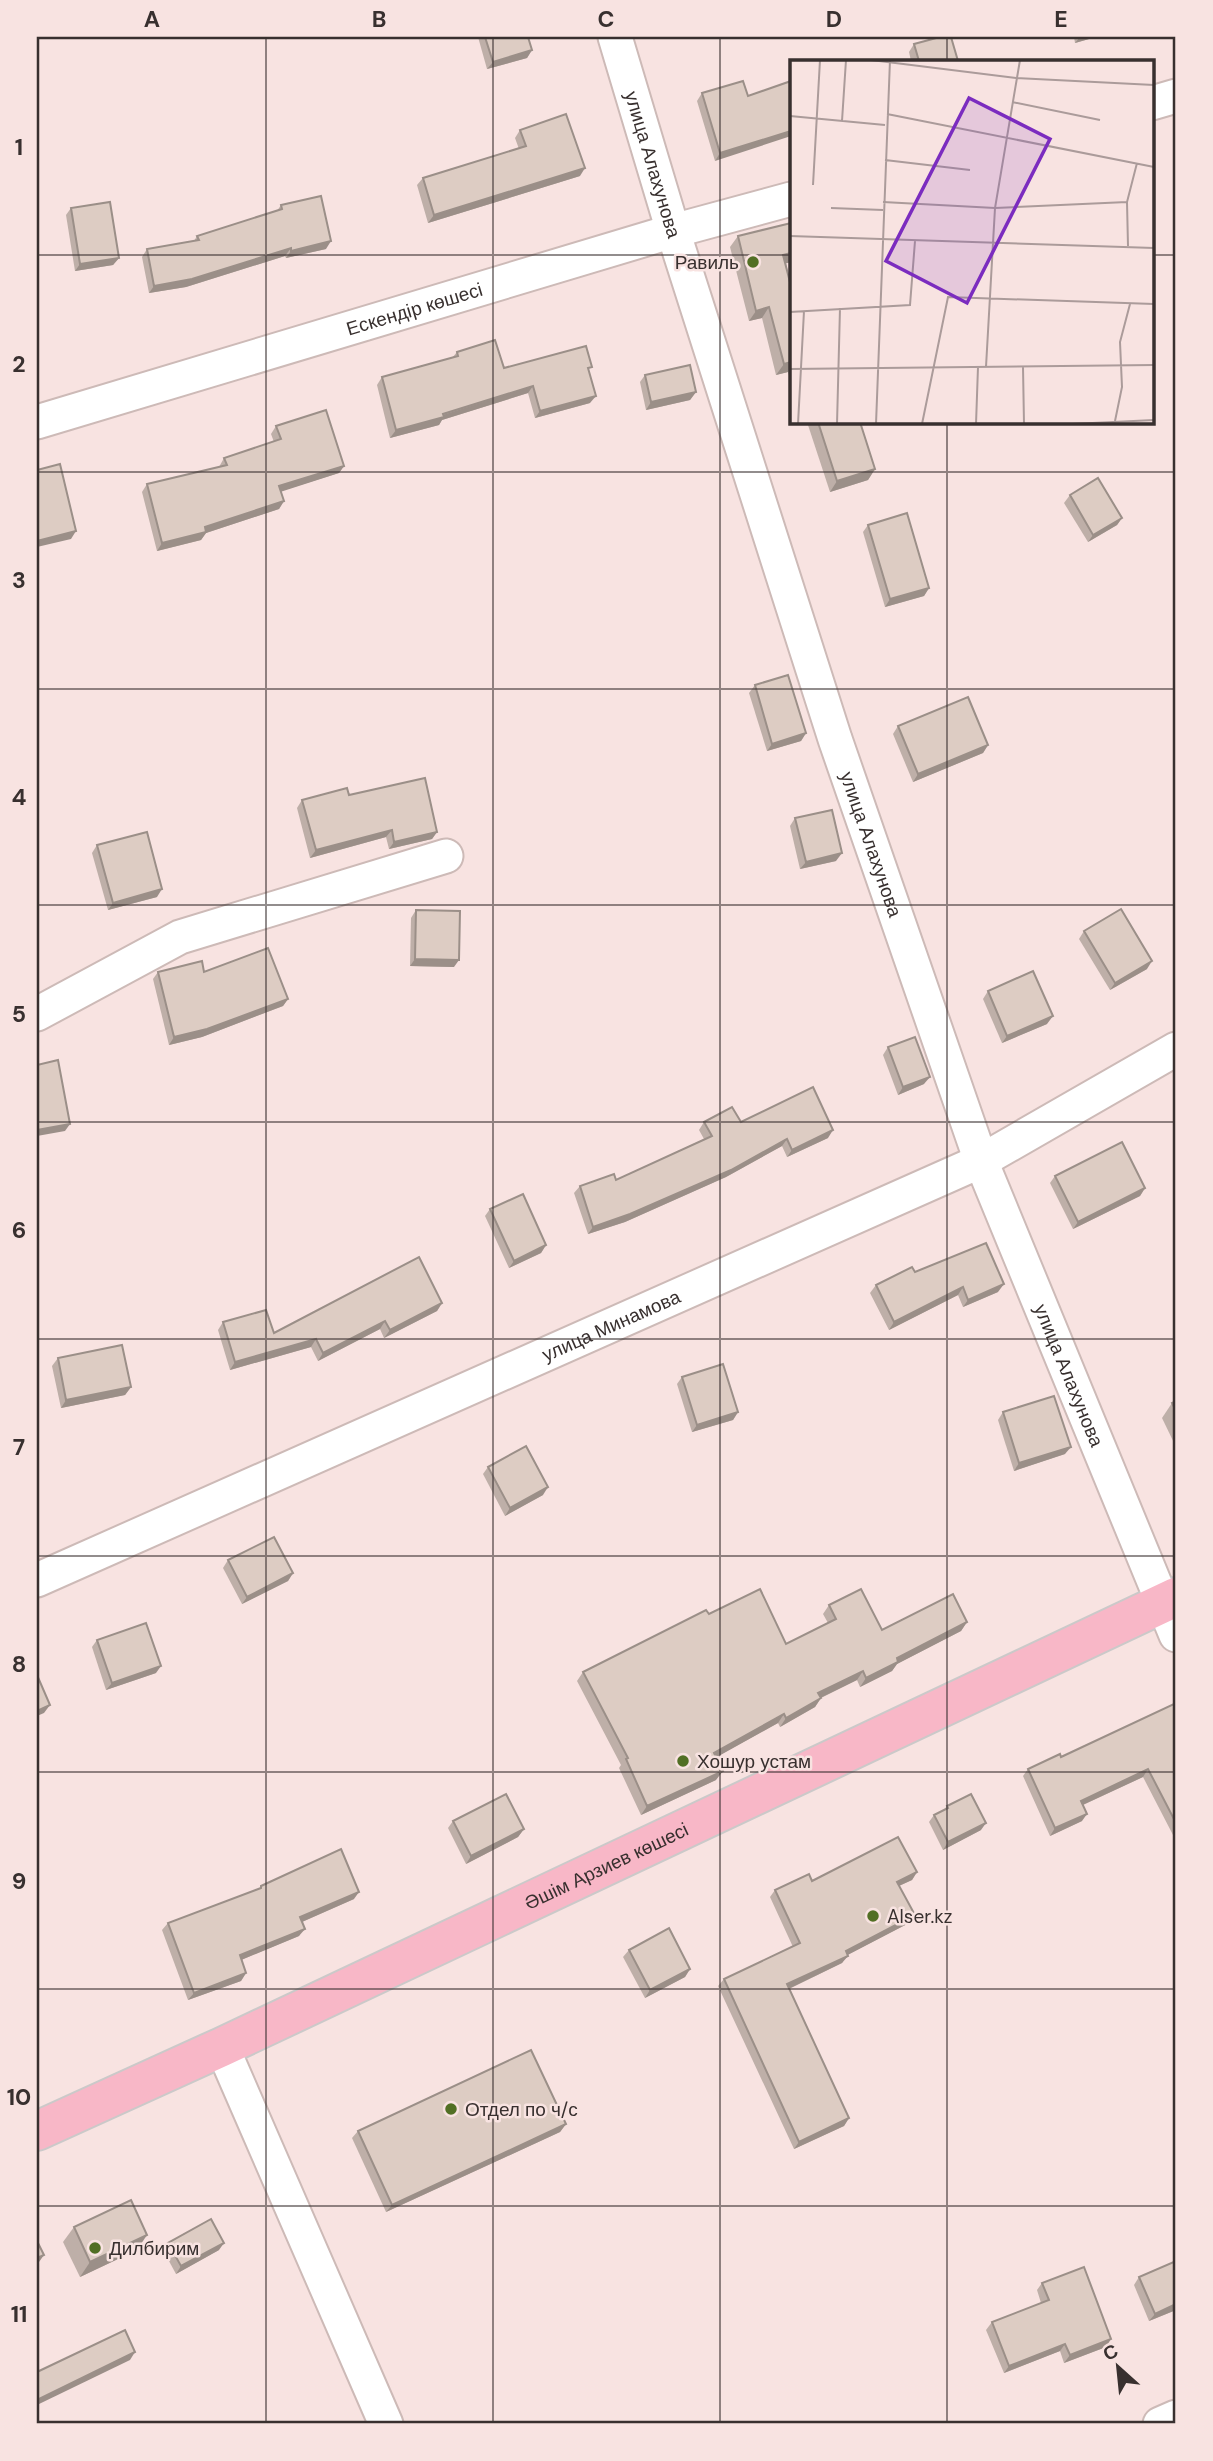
<svg xmlns="http://www.w3.org/2000/svg" width="1213" height="2461" viewBox="0 0 1213 2461" font-family="'DM Sans',sans-serif">
<rect width="100%" height="100%" fill="#f8e3e1"/>
<g fill="none" stroke-linecap="round" stroke-linejoin="round">
<g stroke="#cdbab7" stroke-width="37">
<g id="minor">
<path id="s1" d="M615 37 673 231 835 739 981 1161 1176 1635"/>
<polyline points="1152,103 1176,96"/>
<path id="s2" d="M37 422 673 231 791 199"/>
<polyline points="37,1014 180,937 446,856"/>
<path id="s3" d="M37 1580 981 1161 1176 1049"/>
<polyline points="222,2047 386,2424"/>
<polyline points="1160,2424 1176,2417"/>
</g>
</g>
<g stroke="#cbc9c9" stroke-width="42">
<g id="major">
<path id="s4" d="M37 2131 222 2047 1176 1597"/>
</g>
</g>
<use href="#minor" stroke="#fff" stroke-width="33"/>
<use href="#major" stroke="#f8b7c7" stroke-width="38"/>
</g>
<g fill="#beafa8">
<polygon points="478,37 528,37 532,50 527,58 487,69"/>
<polygon points="1074,37 1096,37 1075,43"/>
<polygon points="914,44 958,61 911,61 909,52"/>
<polygon points="791,81 715,161 697,101 702,93 748,96"/>
<polygon points="520,130 580,176 428,223 417,185 423,178 519,149 515,138"/>
<polygon points="281,205 326,249 286,258 285,256 186,287 149,293 142,257 147,249 194,241 197,236 277,211"/>
<polygon points="71,208 119,258 113,265 75,271 66,215"/>
<polygon points="791,223 791,262 786,263 791,286 791,382 788,372 776,375 762,318 749,321 730,247 738,236"/>
<polygon points="457,352 504,368 589,371 590,403 535,418 528,393 442,420 439,425 390,438 377,385 382,377 452,358"/>
<polygon points="645,375 696,392 690,400 646,410 640,382"/>
<polygon points="807,422 860,422 875,469 868,480 830,492"/>
<polygon points="276,426 344,466 339,473 281,491 284,501 279,509 206,533 201,540 157,551 142,492 147,484 219,467 224,458 274,442 271,434"/>
<polygon points="1070,495 1122,518 1117,525 1088,542 1064,503"/>
<polygon points="868,525 929,588 924,596 885,607 863,532"/>
<polygon points="755,685 806,733 801,741 767,751 749,693"/>
<polygon points="898,726 988,745 983,753 913,782 893,734"/>
<polygon points="349,795 437,832 432,839 389,849 386,837 310,858 297,808 302,800"/>
<polygon points="795,818 836,861 800,869 790,826"/>
<polygon points="97,845 157,897 108,910 92,853"/>
<polygon points="1176,879 1176,892 1173,884"/>
<polygon points="416,910 454,967 410,966 411,918"/>
<polygon points="1084,931 1147,969 1110,990 1079,939"/>
<polygon points="158,972 204,972 288,999 283,1006 202,1037 169,1045 153,979"/>
<polygon points="988,991 1047,1024 1002,1043 983,999"/>
<polygon points="888,1047 924,1084 898,1095 883,1055"/>
<polygon points="704,1122 741,1122 828,1138 787,1157 782,1146 726,1177 625,1222 588,1234 574,1193 580,1186 616,1180 704,1139 699,1130"/>
<polygon points="1055,1176 1145,1188 1140,1196 1073,1229 1050,1183"/>
<polygon points="490,1209 546,1245 541,1253 509,1268 485,1216"/>
<polygon points="915,1272 998,1292 963,1307 958,1295 889,1330 870,1293 876,1285"/>
<polygon points="442,1303 437,1311 384,1338 380,1329 318,1361 311,1347 230,1370 218,1330 223,1322 274,1333"/>
<polygon points="58,1358 131,1387 125,1395 61,1408 52,1366"/>
<polygon points="682,1377 738,1412 733,1420 692,1432 677,1384"/>
<polygon points="1176,1401 1176,1447 1162,1418 1172,1403"/>
<polygon points="1003,1412 1065,1454 1014,1471 998,1420"/>
<polygon points="488,1467 543,1495 505,1516 483,1474"/>
<polygon points="228,1560 293,1573 288,1581 242,1604 223,1568"/>
<polygon points="829,1605 882,1630 967,1622 961,1631 897,1664 892,1671 860,1687 857,1680 821,1698 815,1707 780,1727 778,1723 716,1757 716,1780 641,1815 619,1768 621,1765 577,1681 583,1672 709,1614 786,1644 828,1623 823,1614"/>
<polygon points="97,1640 156,1673 106,1690 92,1647"/>
<polygon points="1176,1703 1176,1833 1173,1835 1143,1777 1083,1805 1082,1821 1050,1836 1023,1776 1028,1769 1061,1757"/>
<polygon points="947,1806 981,1830 943,1850 929,1822 934,1815 944,1810"/>
<polygon points="453,1821 524,1829 518,1837 466,1864 448,1828"/>
<polygon points="917,1872 912,1880 899,1886 915,1915 909,1923 847,1955 842,1963 789,1989 849,2118 844,2126 794,2149 718,1986 724,1979 793,1947 770,1897 775,1890 812,1881"/>
<polygon points="261,1886 354,1899 302,1922 299,1936 241,1960 246,1973 241,1981 188,2000 162,1930 168,1923 259,1889"/>
<polygon points="629,1950 690,1969 685,1977 645,1998 623,1957"/>
<polygon points="566,2124 560,2132 386,2212 352,2138 358,2131"/>
<polygon points="74,2227 137,2250 80,2277 63,2242"/>
<polygon points="168,2243 219,2250 176,2274 163,2250"/>
<polygon points="1176,2261 1176,2310 1149,2321 1134,2285 1139,2277"/>
<polygon points="1042,2283 1106,2347 1064,2363 1060,2351 1004,2373 986,2330 992,2322 1041,2303 1037,2290"/>
</g>
<g fill="#9b8f88">
<polygon points="1080,37 1096,37 1075,43"/>
<polygon points="532,50 527,58 487,69 493,62"/>
<polygon points="791,131 791,136 715,161 720,153"/>
<polygon points="585,168 580,176 428,223 434,215"/>
<polygon points="331,241 326,249 286,258 291,251"/>
<polygon points="291,248 285,256 186,287 149,293 154,286"/>
<polygon points="791,253 791,262 776,266 783,255"/>
<polygon points="119,258 113,265 75,271 80,264"/>
<polygon points="769,307 762,318 749,321 756,311"/>
<polygon points="791,362 791,367 788,372 776,375 784,364"/>
<polygon points="533,386 528,393 442,420 439,425 390,438 396,430"/>
<polygon points="696,392 690,400 646,410 651,402"/>
<polygon points="596,396 590,403 535,418 540,411"/>
<polygon points="344,466 339,473 274,494 279,486"/>
<polygon points="875,469 868,480 830,492 837,481"/>
<polygon points="284,501 279,509 206,533 201,540 157,551 162,543 205,527"/>
<polygon points="1122,518 1117,525 1088,542 1093,535"/>
<polygon points="76,531 71,539 37,547 37,541"/>
<polygon points="929,588 924,596 885,607 890,599"/>
<polygon points="806,733 801,741 767,751 772,744"/>
<polygon points="988,745 983,753 913,782 918,774"/>
<polygon points="392,830 386,837 310,858 316,850"/>
<polygon points="437,832 432,839 389,849 394,842"/>
<polygon points="842,853 836,861 800,869 806,862"/>
<polygon points="162,889 157,897 108,910 113,903"/>
<polygon points="415,959 459,960 454,967 410,966"/>
<polygon points="1152,961 1147,969 1110,990 1115,983"/>
<polygon points="288,999 283,1006 202,1037 169,1045 174,1037"/>
<polygon points="1053,1016 1047,1024 1002,1043 1007,1036"/>
<polygon points="930,1077 924,1084 898,1095 903,1087"/>
<polygon points="70,1124 65,1131 37,1136 37,1130"/>
<polygon points="833,1130 828,1138 787,1157 792,1150"/>
<polygon points="787,1139 782,1146 726,1177 625,1222 588,1234 593,1227"/>
<polygon points="1145,1188 1140,1196 1073,1229 1078,1222"/>
<polygon points="546,1245 541,1253 509,1268 514,1261"/>
<polygon points="1004,1284 998,1292 963,1307 968,1300"/>
<polygon points="963,1287 958,1295 889,1330 894,1322"/>
<polygon points="442,1303 437,1311 384,1338 390,1330"/>
<polygon points="385,1321 380,1329 318,1361 323,1353"/>
<polygon points="316,1339 311,1347 230,1370 235,1362"/>
<polygon points="131,1387 125,1395 61,1408 66,1400"/>
<polygon points="738,1412 733,1420 692,1432 697,1425"/>
<polygon points="1071,1447 1065,1454 1014,1471 1019,1463"/>
<polygon points="548,1487 543,1495 505,1516 510,1508"/>
<polygon points="293,1573 288,1581 242,1604 247,1597"/>
<polygon points="967,1622 961,1631 897,1664 892,1671 860,1687 866,1678 897,1658"/>
<polygon points="161,1666 156,1673 106,1690 112,1683"/>
<polygon points="863,1671 857,1680 812,1702 818,1693"/>
<polygon points="821,1698 815,1707 780,1727 786,1718"/>
<polygon points="50,1705 44,1713 37,1716 37,1711"/>
<polygon points="784,1714 778,1723 708,1762 714,1753"/>
<polygon points="1148,1769 1143,1777 1076,1808 1081,1801"/>
<polygon points="723,1771 716,1780 641,1815 647,1806"/>
<polygon points="1087,1814 1082,1821 1050,1836 1055,1828"/>
<polygon points="986,1823 981,1830 943,1850 948,1842"/>
<polygon points="524,1829 518,1837 466,1864 471,1856"/>
<polygon points="917,1872 912,1880 892,1889 897,1882"/>
<polygon points="359,1892 354,1899 295,1925 300,1917"/>
<polygon points="915,1915 909,1923 840,1959 846,1951"/>
<polygon points="305,1929 299,1936 234,1963 240,1955"/>
<polygon points="848,1956 842,1963 782,1992 787,1984"/>
<polygon points="690,1969 685,1977 645,1998 650,1990"/>
<polygon points="246,1973 241,1981 188,2000 194,1993"/>
<polygon points="849,2118 844,2126 794,2149 799,2142"/>
<polygon points="566,2124 560,2132 386,2212 392,2205"/>
<polygon points="147,2235 137,2250 80,2277 90,2262"/>
<polygon points="224,2243 219,2250 176,2274 181,2266"/>
<polygon points="44,2255 39,2262 37,2263 37,2258"/>
<polygon points="1176,2304 1176,2310 1149,2321 1155,2314"/>
<polygon points="1111,2339 1106,2347 1064,2363 1070,2355"/>
<polygon points="1065,2344 1060,2351 1004,2373 1009,2366"/>
<polygon points="135,2352 130,2360 37,2405 37,2400"/>
</g>
<g fill="#ddccc3" stroke="#9b8f88" stroke-width="2">
<polygon points="485,37 528,37 532,50 493,62"/>
<polygon points="940,37 951,37 958,61 919,61 914,44"/>
<polygon points="743,81 748,96 791,81 791,131 720,153 702,93"/>
<polygon points="566,114 585,168 434,215 423,178 526,146 520,130"/>
<polygon points="321,196 331,241 291,251 291,248 192,279 154,286 147,249 199,240 197,236 282,209 281,205"/>
<polygon points="110,202 119,258 80,264 71,208"/>
<polygon points="791,223 791,253 783,255 791,286 791,362 784,364 769,307 756,311 738,236"/>
<polygon points="495,340 504,368 586,346 592,367 588,368 596,396 540,411 533,386 443,414 444,417 396,430 382,377 458,356 457,352"/>
<polygon points="690,365 696,392 651,402 645,375"/>
<polygon points="326,410 344,466 279,486 284,501 205,527 206,532 162,543 147,484 227,465 224,458 281,439 276,426"/>
<polygon points="818,422 860,422 875,469 837,481"/>
<polygon points="60,464 76,531 37,541 37,470"/>
<polygon points="1098,478 1122,518 1093,535 1070,495"/>
<polygon points="907,513 929,588 890,599 868,525"/>
<polygon points="788,675 806,733 772,744 755,685"/>
<polygon points="968,697 988,745 918,774 898,726"/>
<polygon points="425,778 437,832 394,842 392,830 316,850 302,800 347,788 349,795"/>
<polygon points="832,810 842,853 806,862 795,818"/>
<polygon points="147,832 162,889 113,903 97,845"/>
<polygon points="1121,909 1152,961 1115,983 1084,931"/>
<polygon points="416,910 460,911 459,960 415,959"/>
<polygon points="268,948 288,999 207,1029 174,1037 158,972 202,961 204,972"/>
<polygon points="1033,971 1053,1016 1007,1036 988,991"/>
<polygon points="915,1037 930,1077 903,1087 888,1047"/>
<polygon points="58,1060 70,1124 37,1130 37,1065"/>
<polygon points="813,1087 833,1130 792,1150 787,1139 731,1170 630,1214 593,1227 580,1186 614,1174 616,1180 712,1136 704,1122 732,1107 741,1122"/>
<polygon points="1122,1142 1145,1188 1078,1222 1055,1176"/>
<polygon points="523,1194 546,1245 514,1261 490,1209"/>
<polygon points="986,1243 1004,1284 968,1300 963,1287 894,1322 876,1285 912,1267 915,1272"/>
<polygon points="419,1257 442,1303 390,1330 385,1321 323,1353 316,1339 235,1362 223,1322 266,1310 274,1333"/>
<polygon points="122,1345 131,1387 66,1400 58,1358"/>
<polygon points="723,1364 738,1412 697,1425 682,1377"/>
<polygon points="1054,1396 1071,1447 1019,1463 1003,1412"/>
<polygon points="1176,1401 1176,1411 1172,1403"/>
<polygon points="526,1446 548,1487 510,1508 488,1467"/>
<polygon points="274,1537 293,1573 247,1597 228,1560"/>
<polygon points="760,1589 786,1644 836,1619 829,1605 861,1589 882,1630 953,1594 967,1622 897,1658 898,1662 866,1678 863,1671 818,1693 821,1698 786,1718 784,1714 714,1753 723,1771 647,1806 626,1759 628,1758 583,1672 706,1610 709,1614"/>
<polygon points="146,1623 161,1666 112,1683 97,1640"/>
<polygon points="37,1675 50,1705 37,1711"/>
<polygon points="1176,1703 1176,1823 1148,1769 1081,1801 1087,1814 1055,1828 1028,1769 1060,1754 1061,1757"/>
<polygon points="506,1794 524,1829 471,1856 453,1821"/>
<polygon points="971,1794 986,1823 948,1842 934,1815 948,1808 947,1806"/>
<polygon points="898,1837 917,1872 897,1882 915,1915 846,1951 848,1956 787,1984 849,2118 799,2142 724,1979 800,1943 775,1890 809,1874 812,1881"/>
<polygon points="341,1849 359,1892 300,1917 305,1929 240,1955 246,1973 194,1993 168,1923 261,1888 261,1886"/>
<polygon points="669,1928 690,1969 650,1990 629,1950"/>
<polygon points="531,2050 566,2124 392,2205 358,2131"/>
<polygon points="131,2200 147,2235 90,2262 74,2227"/>
<polygon points="211,2219 224,2243 181,2266 168,2243"/>
<polygon points="37,2241 44,2255 37,2258"/>
<polygon points="1176,2261 1176,2304 1155,2314 1139,2277"/>
<polygon points="1084,2267 1111,2339 1070,2355 1065,2344 1009,2366 992,2322 1049,2300 1042,2283"/>
<polygon points="125,2330 135,2352 37,2400 37,2372"/>
</g>
<path fill="none" stroke="#38302f" stroke-width="2" stroke-opacity="0.55" d="M266 37V2424M493 37V2424M720 37V2424M947 37V61M37 255H791M1152 255H1176M947 422V2424M37 472H1176M37 689H1176M37 905H1176M37 1122H1176M37 1339H1176M37 1556H1176M37 1772H1176M37 1989H1176M37 2206H1176"/>
<g fill="#516f24" stroke="#f8e3e1" stroke-width="2.5">
<circle cx="753" cy="262" r="7"/>
<circle cx="683" cy="1761" r="7"/>
<circle cx="873" cy="1916" r="7"/>
<circle cx="451" cy="2109" r="7"/>
<circle cx="95" cy="2248" r="7"/>
</g>
<g text-anchor="middle" dominant-baseline="central" stroke-width="5" stroke-linejoin="round" paint-order="stroke">
<g font-size="19" fill="#38302f" stroke="#f8e3e1">
<text stroke="none"><textPath href="#s1" startOffset="133">улица Алахунова</textPath></text>
<text stroke="none"><textPath href="#s2" startOffset="394">Ескендір көшесі</textPath></text>
<text stroke="none"><textPath href="#s1" startOffset="847">улица Алахунова</textPath></text>
<text stroke="none"><textPath href="#s3" startOffset="628">улица Минамова</textPath></text>
<text stroke="none"><textPath href="#s1" startOffset="1414">улица Алахунова</textPath></text>
<text stroke="none"><textPath href="#s4" startOffset="628">Әшім Арзиев көшесі</textPath></text>
</g>
<g font-size="19" fill="#38302f" stroke="#f8e3e1" text-anchor="start">
<text x="739" y="262" text-anchor="end">Равиль</text>
<text x="697" y="1761">Хошур устам</text>
<text x="887" y="1916">Alser.kz</text>
<text x="465" y="2109">Отдел по ч/с</text>
<text x="109" y="2248">Дилбирим</text>
</g>
</g>
<g transform="translate(790 60)">
<rect width="364" height="364" fill="#f8e3e1"/>
<path fill="none" stroke="#ab9b9a" stroke-width="2" d="M81 0 226 18 364 25M222 42 310 60M97 54 364 107M0 56 95 65M52 61 56 0M95 100 180 110M23 125 30 0M93 142 205 148 337 142M41 148 93 150M0 176 364 188M338 186 337 142 347 103M0 252 120 245 125 181M196 307 205 148 230 0M233 307 234 364M0 309 364 305M325 361 332 327 330 282 340 244M8 364 14 251M47 364 50 248M86 364 100 0M132 364 158 237 364 244M186 364 188 307M282 364 364 360"/>
<path fill="#7b2cbf" fill-opacity="0.15" stroke="#7b2cbf" stroke-width="3.5" d="M179 38 260 79 177 243 96 201Z"/>
<rect width="364" height="364" fill="none" stroke="#38302f" stroke-width="3.5"/>
</g>
<rect width="1213" height="2461" fill="none" stroke="#f8e3e1" stroke-width="77"/>
<g transform="translate(1118 2367) rotate(333)" stroke="#f8e3e1" stroke-width="5" paint-order="stroke">
<path d="M0-5L12 26L0 18L-12 26Z" fill="#38302f"/>
<text y="-10" font-size="19" font-weight="bold" text-anchor="middle" fill="#38302f">С</text>
</g>
<rect x="38" y="38" width="1136" height="2384" fill="none" stroke="#38302f" stroke-width="2.5"/>
<g font-size="23" text-anchor="middle" font-weight="bold" fill="#38302f">
<text x="152" y="27">A</text>
<text x="379" y="27">B</text>
<text x="606" y="27">C</text>
<text x="834" y="27">D</text>
<text x="1061" y="27">E</text>
<text x="19" y="155">1</text>
<text x="19" y="372">2</text>
<text x="19" y="588">3</text>
<text x="19" y="805">4</text>
<text x="19" y="1022">5</text>
<text x="19" y="1238">6</text>
<text x="19" y="1455">7</text>
<text x="19" y="1672">8</text>
<text x="19" y="1889">9</text>
<text x="19" y="2105">10</text>
<text x="19" y="2322">11</text>
</g>
</svg>
